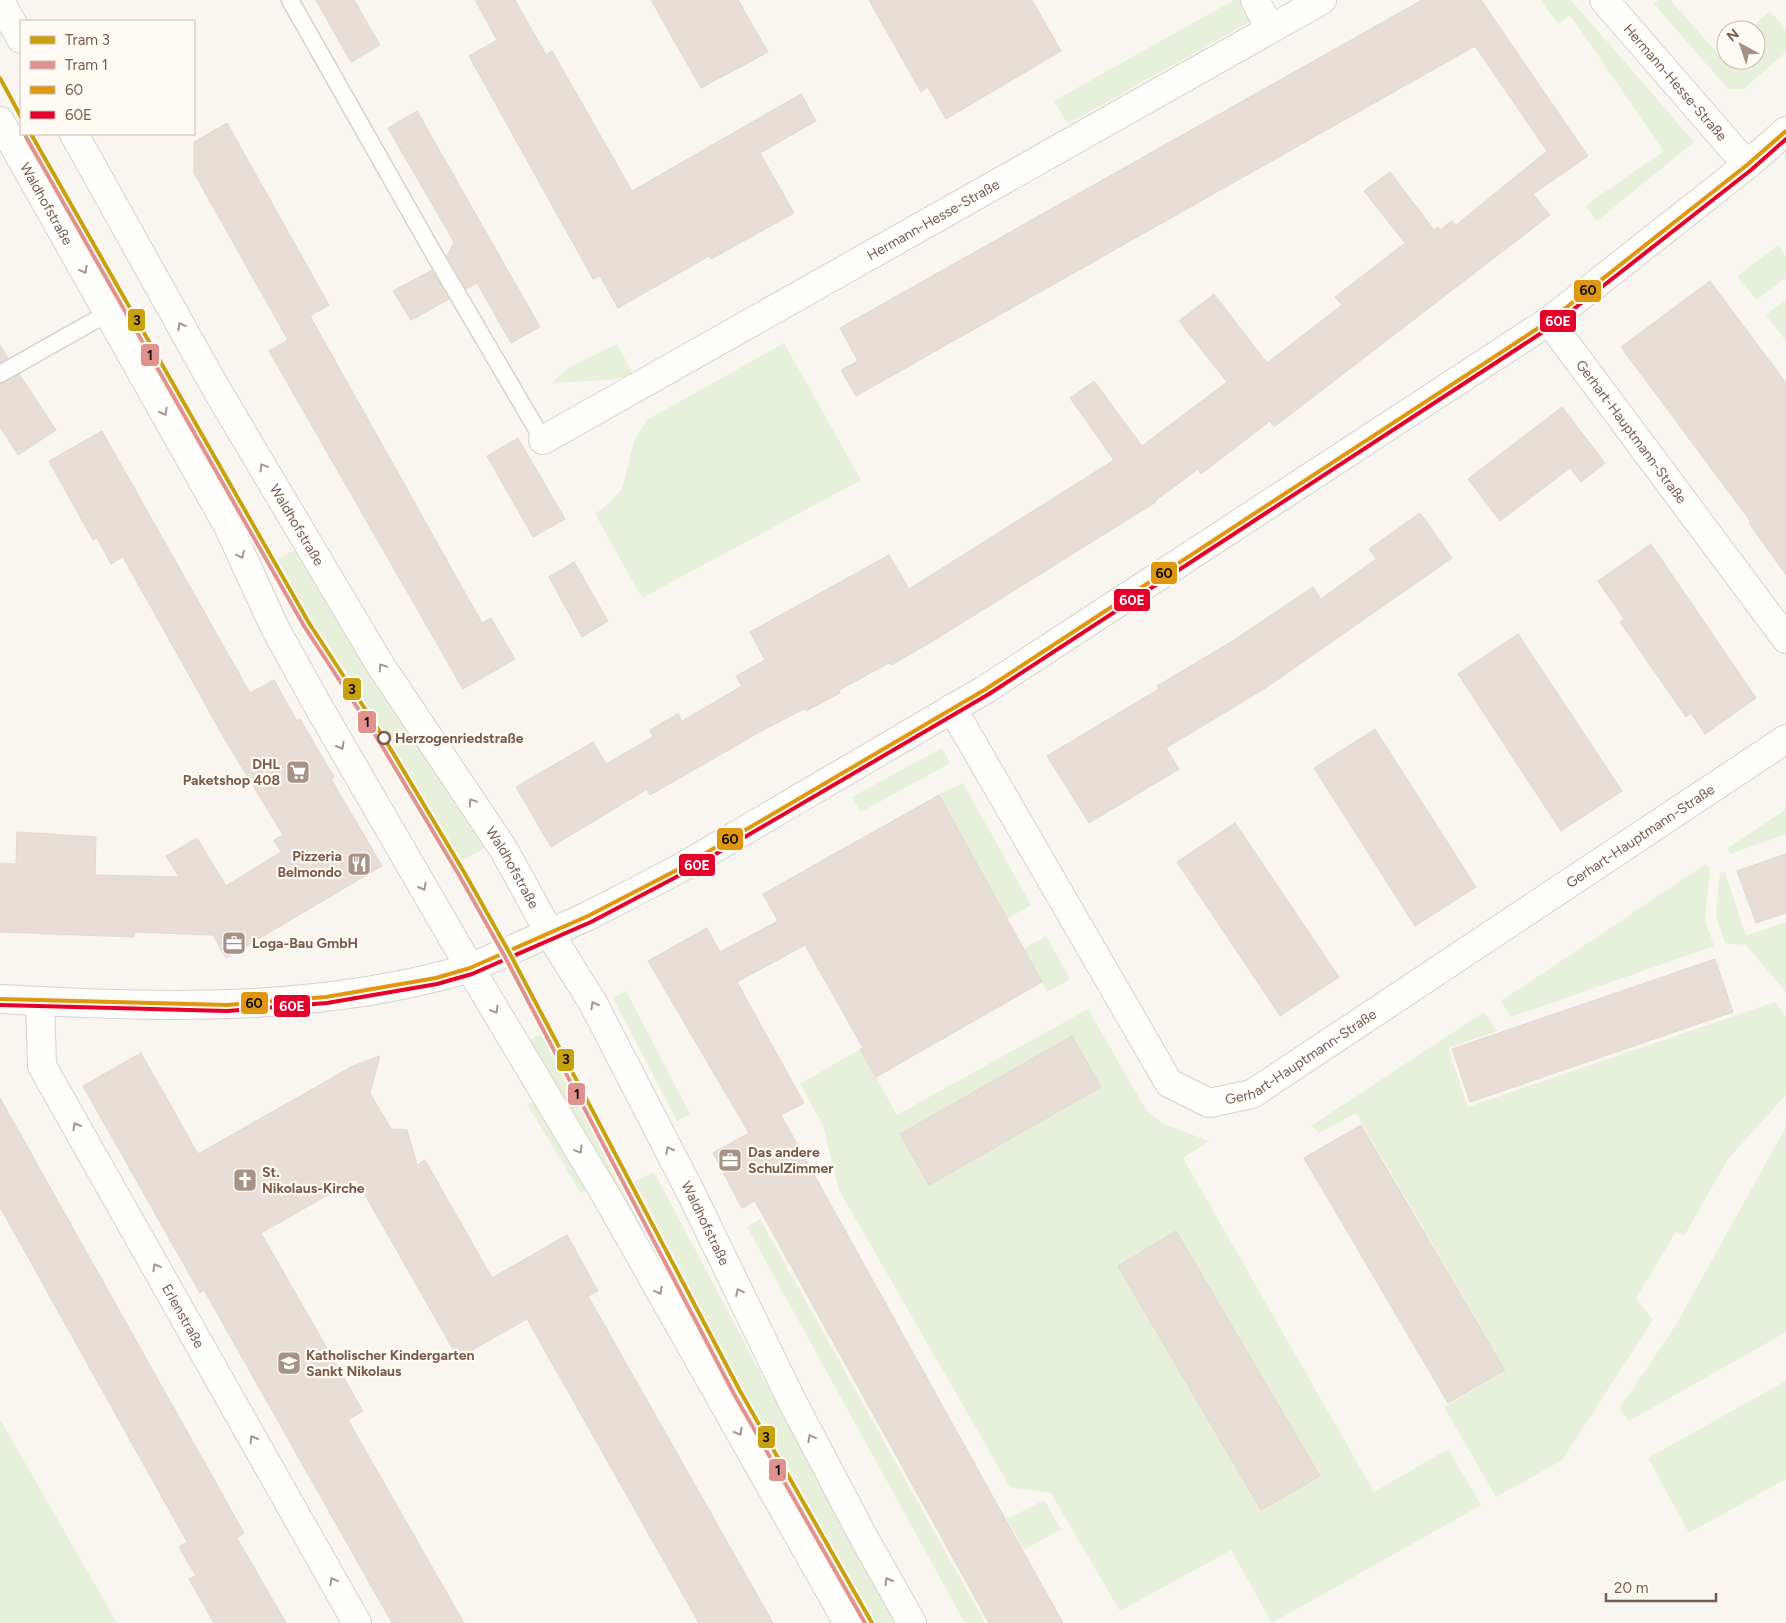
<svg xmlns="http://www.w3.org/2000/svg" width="1786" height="1623" viewBox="0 0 1786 1623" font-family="Figtree,sans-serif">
<rect width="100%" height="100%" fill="#f9f5f0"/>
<g fill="#e7f0db">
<polygon points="1234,0 1242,0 1253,20 1068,124 1054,101"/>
<polygon points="1541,0 1571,0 1694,142 1597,221 1585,206 1664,151 1570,15 1558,24"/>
<polygon points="1658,0 1670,0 1720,56 1726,51 1726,60 1756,60 1756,30 1749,30 1770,11 1786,29 1786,52 1744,89 1728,89 1654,4"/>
<polygon points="1778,245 1786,256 1786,278 1756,300 1737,276"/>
<polygon points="1786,300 1786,341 1766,315"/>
<polygon points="784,343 861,480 642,598 595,514 609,503 622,489 634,441 647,420"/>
<path d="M617 344 633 374C606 384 580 379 552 384 565 365 597 355 617 344Z"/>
<polygon points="294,550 358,654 489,846 455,864 300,622 268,564"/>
<polygon points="942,748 950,763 861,812 852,797"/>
<polygon points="963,783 1031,905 1007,919 939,795"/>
<polygon points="1786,807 1786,834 1730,854 1728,848 1785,810"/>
<polygon points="1706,864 1710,868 1705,920 1714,946 1511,1017 1501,1001"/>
<polygon points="1725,872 1746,936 1786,922 1786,992 1746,945 1725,943 1716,916 1720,873"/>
<polygon points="1046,936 1070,979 1047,992 1023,949"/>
<polygon points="626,991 690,1114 677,1121 613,998"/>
<polygon points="1775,1002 1786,1016 1786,1095 1728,1159 1684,1236 1676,1232 1636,1298 1653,1320 1562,1460 1496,1497 1444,1407 1506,1370 1356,1113 1319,1133 1311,1126 1484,1012 1497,1031 1448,1048 1468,1107"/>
<polygon points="1088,1009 1146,1110 1164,1124 1209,1141 1183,1158 1374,1492 1448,1449 1481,1505 1272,1623 1231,1550 1120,1611 1051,1493 1010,1487 839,1190 823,1125 800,1084 860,1049 897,1115"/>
<polygon points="546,1031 629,1184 654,1172 783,1415 903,1623 860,1623 528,1041"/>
<polygon points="536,1100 591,1187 581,1193 527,1104"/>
<polygon points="1786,1127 1786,1332 1629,1421 1620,1408 1676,1325"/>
<polygon points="760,1219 985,1623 965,1623 747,1227"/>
<polygon points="1786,1381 1786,1479 1689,1533 1648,1458"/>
<polygon points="0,1421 1,1421 117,1623 0,1623"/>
<polygon points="1044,1500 1061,1529 1024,1550 1007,1519"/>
</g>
<g fill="#e6ded7" stroke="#e2d8d2">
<polygon points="316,0 354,0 380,45 351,62"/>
<polygon points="475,0 515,0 546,55 552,51 632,191 801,94 816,121 760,153 794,213 711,259 709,256 618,308 600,276 593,279 469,56 497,40"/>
<polygon points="651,0 738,0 768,52 701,88"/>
<polygon points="869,0 1032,0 1061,51 946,119 928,87 921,92"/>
<polygon points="1422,0 1481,0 1588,156 1533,194 1550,215 1274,427 1270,421 1201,474 1198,469 1155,501 1156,502 928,644 891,665 889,663 839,690 840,693 806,711 804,709 765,729 650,795 647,789 551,847 516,787 593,742 606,764 653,737 650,730 678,714 682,721 742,686 736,676 765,660 750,632 889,555 909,589 1114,460 1070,398 1094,381 1142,446 1227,382 1179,321 1214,294 1267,363 1342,305 1335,297 1405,243 1364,191 1390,172 1434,230 1438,227 1440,230 1452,221 1456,225 1547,151 1475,46 856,396 841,370 858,361 840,328"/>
<polygon points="417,111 540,327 511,343 477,283 466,289 447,256 454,242 388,128"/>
<polygon points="227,123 329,305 310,316 482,623 491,618 515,659 463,689 269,351 288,340 194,173 194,142"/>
<polygon points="432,270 449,299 411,320 393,291"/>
<polygon points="1710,281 1786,383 1786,575 1749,523 1751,522 1621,347"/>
<polygon points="0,345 8,358 0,363"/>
<polygon points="19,374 56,430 18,455 0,427 0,384"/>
<polygon points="1562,407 1605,463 1581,482 1570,468 1500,521 1468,479"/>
<polygon points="102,431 250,693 274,680 297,721 300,719 334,777 331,779 382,866 226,958 213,935 135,932 134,937 0,932 0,863 16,864 17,832 96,837 95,875 179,877 166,856 197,838 226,886 281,852 274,840 283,835 227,743 123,557 111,564 97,538 93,540 49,461"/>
<polygon points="518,438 565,519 533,537 487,456"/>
<polygon points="1420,513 1452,558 1267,687 1166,748 1179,769 1089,823 1047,756 1159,689 1157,686 1231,642 1313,587 1321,599 1376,559 1369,549"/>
<polygon points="1651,544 1756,698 1705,734 1691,713 1686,717 1620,622 1624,619 1598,581"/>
<polygon points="574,562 608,621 582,637 549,577"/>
<polygon points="1518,634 1622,791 1561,831 1458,674"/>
<polygon points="1375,729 1476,887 1415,926 1314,768"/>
<polygon points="939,795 1042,982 876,1077 860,1049 863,1048 805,945 737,982 804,1103 781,1115 1063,1623 989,1623 755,1201 742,1208 713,1153 749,1133 648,961 707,928 720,952 778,921 763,894"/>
<polygon points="1235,823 1339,977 1280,1016 1177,862"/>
<polygon points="1786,854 1786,913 1756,923 1737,871"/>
<polygon points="1715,959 1733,1012 1470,1102 1452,1049"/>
<polygon points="1072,1036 1101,1087 929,1185 900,1134"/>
<polygon points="141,1053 198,1154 353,1066 380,1056 370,1093 391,1129 407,1130 417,1165 425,1160 492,1278 567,1235 598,1291 588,1296 773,1623 699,1623 527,1319 458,1358 356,1179 261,1233 363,1411 348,1420 464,1623 392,1623 204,1290 200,1293 83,1086"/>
<polygon points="0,1098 244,1533 237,1538 286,1623 214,1623 189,1579 196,1576 179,1547 187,1542 0,1207"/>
<polygon points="1361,1125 1505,1370 1448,1403 1304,1158"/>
<polygon points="1176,1231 1320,1476 1261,1510 1118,1266"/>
</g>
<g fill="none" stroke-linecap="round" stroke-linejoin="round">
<g stroke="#d7d1cb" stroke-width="19">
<g id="service">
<polyline points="290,0 434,254 543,440"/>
<polyline points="0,374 108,313"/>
</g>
</g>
<g stroke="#d7d1cb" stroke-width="30">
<g id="minor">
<polyline points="1255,0 1270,29"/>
<path id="s1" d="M1604 0 1747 165"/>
<path id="s2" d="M1549 321 1786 639"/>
<path id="s3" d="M543 440 1322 0"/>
<path id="s4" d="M952 708 1169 1083 1209 1103 1252 1094 1786 739"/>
<path d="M0 999C156 1008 319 1013 470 968"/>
<path id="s5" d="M40 1001 42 1066 357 1623"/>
</g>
</g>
<g stroke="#d7d1cb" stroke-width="30">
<g id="tertiary">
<polyline points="0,1 21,39"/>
<path id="s6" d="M0 121 228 526 275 628 317 704 470 968 607 1197 848 1623"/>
<path id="s7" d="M74 134 214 385 379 663 504 850 550 934 593 1003 691 1193 792 1401 864 1538 912 1623"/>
<polyline points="470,968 588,916 677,870 986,689 1549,321 1747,165 1786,131"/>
</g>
</g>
<use href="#service" stroke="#fefefd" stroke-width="16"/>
<use href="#minor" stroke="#fefefd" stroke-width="28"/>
<use href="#tertiary" stroke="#fefefd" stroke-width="28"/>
<g stroke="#fffaf3" stroke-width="8">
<polyline id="bus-1" points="0,999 227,1005 326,997 436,978 470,968 588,916 677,870 986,689 1549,321 1747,165 1786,131"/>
</g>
<g stroke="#fffaf3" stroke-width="8">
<polyline id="bus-2" points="0,1005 227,1011 327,1003 437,984 472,974 591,922 680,875 989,694 1552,326 1751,170 1786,139"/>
</g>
<use href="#bus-1" stroke="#de970f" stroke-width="4"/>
<use href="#bus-2" stroke="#e4002b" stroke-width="4"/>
<g stroke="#fffaf3" stroke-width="8">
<g id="tram-1">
<polyline points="0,78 21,117"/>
<polyline points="31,134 309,623 384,738 464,872 509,952 740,1391 872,1623"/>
</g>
</g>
<g stroke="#fffaf3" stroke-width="8">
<polyline id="tram-2" points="26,137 304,626 379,741 459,875 504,955 734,1394 865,1623"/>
</g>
<use href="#tram-1" stroke="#c8a10c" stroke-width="4"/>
<use href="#tram-2" stroke="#e1928f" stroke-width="4"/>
</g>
<defs><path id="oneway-chevron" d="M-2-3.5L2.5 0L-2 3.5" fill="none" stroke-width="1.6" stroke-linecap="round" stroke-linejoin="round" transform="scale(1.25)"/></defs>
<g stroke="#a8958b">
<use href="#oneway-chevron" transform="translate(84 270) rotate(61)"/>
<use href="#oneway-chevron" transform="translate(181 326) rotate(-119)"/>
<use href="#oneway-chevron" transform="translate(164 412) rotate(61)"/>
<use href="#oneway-chevron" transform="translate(263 467) rotate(-121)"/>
<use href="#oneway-chevron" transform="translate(241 555) rotate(65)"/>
<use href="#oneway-chevron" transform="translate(382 667) rotate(-123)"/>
<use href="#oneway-chevron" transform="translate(341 746) rotate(60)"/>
<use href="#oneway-chevron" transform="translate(472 802) rotate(-124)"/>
<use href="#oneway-chevron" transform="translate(423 887) rotate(60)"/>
<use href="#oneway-chevron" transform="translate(594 1005) rotate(-119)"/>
<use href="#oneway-chevron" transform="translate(495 1010) rotate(59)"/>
<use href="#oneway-chevron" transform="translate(76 1126) rotate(-120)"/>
<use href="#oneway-chevron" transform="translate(579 1150) rotate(59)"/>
<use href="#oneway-chevron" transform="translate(669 1150) rotate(-117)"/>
<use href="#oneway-chevron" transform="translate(156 1267) rotate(-119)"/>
<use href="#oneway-chevron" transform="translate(659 1291) rotate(61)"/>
<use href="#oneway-chevron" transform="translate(739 1292) rotate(-116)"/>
<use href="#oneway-chevron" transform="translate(739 1432) rotate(60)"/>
<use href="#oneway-chevron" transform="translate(811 1438) rotate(-118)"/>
<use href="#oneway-chevron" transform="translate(253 1439) rotate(-120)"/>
<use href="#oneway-chevron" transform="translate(333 1581) rotate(-119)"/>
<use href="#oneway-chevron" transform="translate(888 1581) rotate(-120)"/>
</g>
<defs>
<g id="supermarket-square" transform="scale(1.25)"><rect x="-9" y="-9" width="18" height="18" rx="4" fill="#a69286" stroke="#fffaf3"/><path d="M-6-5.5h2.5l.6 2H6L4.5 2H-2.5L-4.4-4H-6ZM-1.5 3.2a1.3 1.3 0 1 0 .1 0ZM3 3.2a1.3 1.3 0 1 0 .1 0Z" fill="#fff"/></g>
<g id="restaurant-square" transform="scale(1.25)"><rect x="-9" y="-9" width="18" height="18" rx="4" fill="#a69286" stroke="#fffaf3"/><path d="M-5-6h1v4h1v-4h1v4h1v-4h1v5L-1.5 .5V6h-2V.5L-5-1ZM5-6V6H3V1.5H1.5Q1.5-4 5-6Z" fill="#fff"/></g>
<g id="office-square" transform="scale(1.25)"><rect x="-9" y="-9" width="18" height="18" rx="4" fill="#a69286" stroke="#fffaf3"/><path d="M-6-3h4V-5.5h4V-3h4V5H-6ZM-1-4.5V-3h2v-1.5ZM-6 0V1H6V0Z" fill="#fff"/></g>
<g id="church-square" transform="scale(1.25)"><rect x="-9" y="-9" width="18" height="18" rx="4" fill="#a69286" stroke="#fffaf3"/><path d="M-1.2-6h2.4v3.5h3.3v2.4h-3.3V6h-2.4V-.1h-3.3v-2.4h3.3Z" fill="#fff"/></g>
<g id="school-square" transform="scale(1.25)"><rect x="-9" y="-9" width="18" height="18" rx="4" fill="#a69286" stroke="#fffaf3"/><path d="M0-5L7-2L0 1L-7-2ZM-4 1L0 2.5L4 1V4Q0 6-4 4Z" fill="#fff"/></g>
</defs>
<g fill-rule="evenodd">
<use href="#supermarket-square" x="298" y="772"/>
<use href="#restaurant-square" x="359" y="864"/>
<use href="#office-square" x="234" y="943"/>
<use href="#office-square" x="730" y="1160"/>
<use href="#church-square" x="245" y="1180"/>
<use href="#school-square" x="289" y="1363"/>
</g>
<circle fill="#fffaf3" stroke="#7a5c4d" stroke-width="2.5" cx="384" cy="738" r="6"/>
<g text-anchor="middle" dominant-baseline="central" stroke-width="4.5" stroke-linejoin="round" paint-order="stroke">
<g font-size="14" fill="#7a5c4d" stroke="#fffaf3">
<text stroke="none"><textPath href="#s1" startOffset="109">Hermann-Hesse-Straße</textPath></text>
<text stroke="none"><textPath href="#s6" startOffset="95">Waldhofstraße</textPath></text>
<text stroke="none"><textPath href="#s3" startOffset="448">Hermann-Hesse-Straße</textPath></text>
<text stroke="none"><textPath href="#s2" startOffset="138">Gerhart-Hauptmann-Straße</textPath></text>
<text stroke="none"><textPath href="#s7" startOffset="450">Waldhofstraße</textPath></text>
<text stroke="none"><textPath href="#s4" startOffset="988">Gerhart-Hauptmann-Straße</textPath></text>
<text stroke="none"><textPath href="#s7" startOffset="855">Waldhofstraße</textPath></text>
<text stroke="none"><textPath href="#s4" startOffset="582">Gerhart-Hauptmann-Straße</textPath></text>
<text stroke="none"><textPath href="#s7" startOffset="1260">Waldhofstraße</textPath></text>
<text stroke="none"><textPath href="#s5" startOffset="352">Erlenstraße</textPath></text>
</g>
<g font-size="14" font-weight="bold" fill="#7a5c4d" stroke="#fffaf3" text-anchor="start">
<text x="395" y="738">Herzogenriedstraße</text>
</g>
<g font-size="14" font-weight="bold" fill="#7a5c4d" stroke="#fffaf3" text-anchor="start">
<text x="280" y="764" text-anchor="end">DHL<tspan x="280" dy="16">Paketshop 408</tspan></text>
<text x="342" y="856" text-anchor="end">Pizzeria<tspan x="342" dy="16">Belmondo</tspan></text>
<text x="252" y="943">Loga-Bau GmbH</text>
<text x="748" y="1152">Das andere<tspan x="748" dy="16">SchulZimmer</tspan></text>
<text x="262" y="1172">St.<tspan x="262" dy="16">Nikolaus-Kirche</tspan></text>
<text x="306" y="1355">Katholischer Kindergarten<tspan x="306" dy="16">Sankt Nikolaus</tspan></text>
</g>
</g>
<g stroke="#fffaf3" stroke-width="2">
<rect x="1573" y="279" width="29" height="24" rx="5" fill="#de970f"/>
<rect x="127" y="308" width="19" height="24" rx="5" fill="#c8a10c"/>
<rect x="1539" y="309" width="38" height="24" rx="5" fill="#e4002b"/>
<rect x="140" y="343" width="20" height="24" rx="5" fill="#e1928f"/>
<rect x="1150" y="561" width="28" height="24" rx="5" fill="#de970f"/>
<rect x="1113" y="588" width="38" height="24" rx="5" fill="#e4002b"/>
<rect x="342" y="677" width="20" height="24" rx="5" fill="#c8a10c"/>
<rect x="357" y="710" width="20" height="24" rx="5" fill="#e1928f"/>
<rect x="716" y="827" width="28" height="24" rx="5" fill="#de970f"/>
<rect x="678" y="853" width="38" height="24" rx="5" fill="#e4002b"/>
<rect x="240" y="991" width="29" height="24" rx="5" fill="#de970f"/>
<rect x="273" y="994" width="38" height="24" rx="5" fill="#e4002b"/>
<rect x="556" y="1048" width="19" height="24" rx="5" fill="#c8a10c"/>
<rect x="567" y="1082" width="19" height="24" rx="5" fill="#e1928f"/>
<rect x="757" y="1425" width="19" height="24" rx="5" fill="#c8a10c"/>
<rect x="768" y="1458" width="19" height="24" rx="5" fill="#e1928f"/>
</g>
<g font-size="14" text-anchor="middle" font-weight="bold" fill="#fff">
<text x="1558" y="326">60E</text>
<text x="1132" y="605">60E</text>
<text x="697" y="870">60E</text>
<text x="292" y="1011">60E</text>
</g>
<g font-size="14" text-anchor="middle" font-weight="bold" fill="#111">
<text x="1588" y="295">60</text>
<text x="137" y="325">3</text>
<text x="150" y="360">1</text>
<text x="1164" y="578">60</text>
<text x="352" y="694">3</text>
<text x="367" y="727">1</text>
<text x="730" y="844">60</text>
<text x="254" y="1008">60</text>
<text x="566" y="1064">3</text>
<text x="577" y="1099">1</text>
<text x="766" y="1442">3</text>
<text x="778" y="1475">1</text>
</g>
<rect x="20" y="20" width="175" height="115" fill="#fffaf3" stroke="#cabbb1"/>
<rect x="30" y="36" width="25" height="8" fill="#c8a10c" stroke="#cabbb1"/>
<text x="65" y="45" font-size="15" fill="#7a5c4d">Tram 3</text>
<rect x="30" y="61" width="25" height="8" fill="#e1928f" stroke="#cabbb1"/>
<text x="65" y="70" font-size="15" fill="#7a5c4d">Tram 1</text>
<rect x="30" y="86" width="25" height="8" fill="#de970f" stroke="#cabbb1"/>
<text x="65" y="95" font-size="15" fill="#7a5c4d">60</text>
<rect x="30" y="111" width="25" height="8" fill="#e4002b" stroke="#cabbb1"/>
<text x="65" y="120" font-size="15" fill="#7a5c4d">60E</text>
<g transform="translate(1741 45) rotate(320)"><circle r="24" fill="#fffaf3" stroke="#cabbb1"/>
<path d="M0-4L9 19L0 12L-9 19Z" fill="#a69286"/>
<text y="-8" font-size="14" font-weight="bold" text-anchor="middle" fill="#7a5c4d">N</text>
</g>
<path d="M1606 1593v8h110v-8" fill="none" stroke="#7a5c4d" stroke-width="2.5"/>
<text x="1614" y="1593" font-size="15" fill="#7a5c4d" stroke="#fffaf3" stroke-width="4" paint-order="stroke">20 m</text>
</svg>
